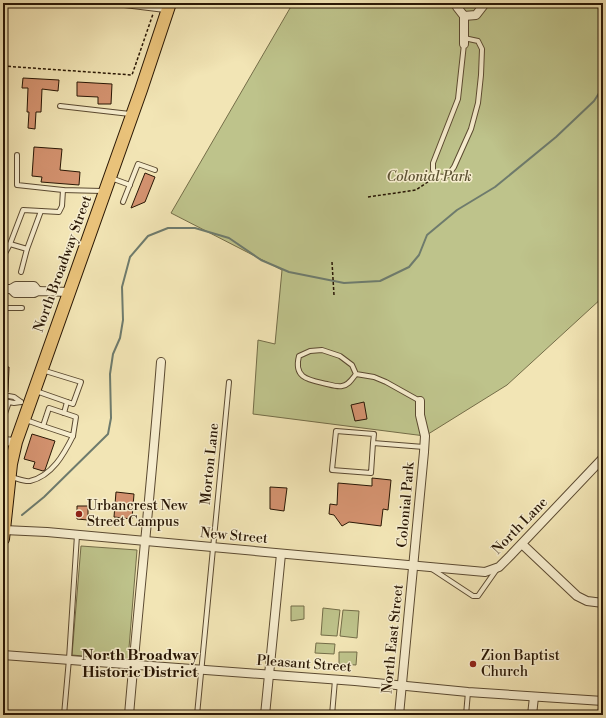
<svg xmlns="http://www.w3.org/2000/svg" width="606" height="718" viewBox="0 0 606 718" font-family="'Libre Bodoni',serif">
<rect width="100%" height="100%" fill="#f2e5b5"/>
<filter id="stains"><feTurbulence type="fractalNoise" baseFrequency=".005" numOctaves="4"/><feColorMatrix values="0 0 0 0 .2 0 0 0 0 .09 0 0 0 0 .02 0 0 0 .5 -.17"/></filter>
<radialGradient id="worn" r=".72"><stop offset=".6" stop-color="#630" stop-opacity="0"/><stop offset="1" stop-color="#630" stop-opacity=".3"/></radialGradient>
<g fill="#bec38b" stroke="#746d48">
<polygon points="293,3 603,3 603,297 507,385 425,436 253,414 258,340 275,344 282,270 171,213"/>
<polygon points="81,546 137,550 128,660 72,655"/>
<polygon points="291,606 304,606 304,619 291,621"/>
<polygon points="323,608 340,610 337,636 321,635"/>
<polygon points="343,610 359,611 357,638 340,636"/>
<polygon points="316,643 335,644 334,654 315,653"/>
<polygon points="339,652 357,652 356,665 339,664"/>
</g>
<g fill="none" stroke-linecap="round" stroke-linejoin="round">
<polyline stroke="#6e7b6d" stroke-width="2" points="22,515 44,497 108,434 111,418 110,374 113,354 120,338 123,320 122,287 130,257 148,236 168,228 195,228 229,238 261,260 289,272 344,283 380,281 409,267 419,255 427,235 457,210 495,187 556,137 594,101 603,87"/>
</g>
<g fill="#d3926f" stroke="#291705">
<polygon points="23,78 59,80 58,91 42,89 41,112 36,112 35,129 28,128 29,112 27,112 28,88 22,88"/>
<polygon points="77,82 112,84 111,104 98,104 98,97 77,96"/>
<polygon points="34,147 62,149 60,170 80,172 79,185 41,182 42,177 32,176"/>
<polygon points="145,173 155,177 145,202 131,208"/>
<polygon points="3,367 9,367 8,392 3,392"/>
<polygon points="364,402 367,419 355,421 351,405"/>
<polygon points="32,434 55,441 45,470 43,471 33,468 35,462 24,459"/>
<polygon points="372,478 391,480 388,510 383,509 381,526 349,522 342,526 334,515 329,514 330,504 337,505 338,483 372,486"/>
<polygon points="270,487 287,488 284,511 270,509"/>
<polygon points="116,492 134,494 132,519 114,517"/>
<polygon points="77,506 88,506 88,520 77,519"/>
</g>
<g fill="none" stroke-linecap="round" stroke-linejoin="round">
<g stroke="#5b4a31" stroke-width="6">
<g id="lane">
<polyline points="108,3 165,10"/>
<polyline points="464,38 478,41 482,49 481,75 478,103 471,129 454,167 449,174 444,177 437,176 433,170 433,163 458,99 464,44"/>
<polyline points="60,106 130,114"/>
<polyline points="17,155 17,185 63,190 102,191"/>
<polyline points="111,178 130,185"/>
<polyline points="123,202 138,164 155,170"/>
<polyline points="10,244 23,210 59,212 62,206 63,190"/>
<polyline points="27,249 41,211"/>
<polyline points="3,257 10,244 27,249 21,272"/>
<polyline points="3,275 3,278"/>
<polyline points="3,308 22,308"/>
<path d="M356 374C352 379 349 385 342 386 338 387 331 385 327 384 310 380 293 379 299 356L310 351 322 350 340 356 352 365 356 374 374 377 386 382 420 401"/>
<polyline points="36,391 73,404 81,382 42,370"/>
<polyline points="3,395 14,397 21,402"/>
<polygon points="49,408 76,417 73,436 43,426"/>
<polyline points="64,413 67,402"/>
<polyline points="3,419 9,402 14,403 21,402"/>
<polyline points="26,420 43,426"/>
<polyline points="373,443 374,434 336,431 332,470 371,473 373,443 424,447"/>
<path d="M11 477C16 478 25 482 30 481 52 476 64 454 73 436"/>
<polyline points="432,569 473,596 478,596 497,569"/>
<polyline points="64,715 69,659 77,535"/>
<polyline points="197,715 229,382"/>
<polyline points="332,715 335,680"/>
<polyline points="466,715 468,692"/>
<polyline points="600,715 602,701"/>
</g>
</g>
<g stroke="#5b4a31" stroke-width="10">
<g id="street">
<polyline points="458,3 457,7 464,16 476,15 483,6 481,3"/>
<polyline points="464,16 464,44"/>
<polyline points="3,289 11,289 16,286 34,286 38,291"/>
<polyline points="11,289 15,293 34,293 38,291 69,292"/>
<polyline points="3,441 16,442"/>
<polyline points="4,530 47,532 485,572 499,567 510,556 603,458"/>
<polyline points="522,544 577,596 587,601 603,603"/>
<polyline points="3,655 355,681 468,692 603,701"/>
<path d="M129 715C139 597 152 480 161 362"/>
<polyline points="265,715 281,554"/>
<polyline points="399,715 424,452 425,436 420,415 420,401"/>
<polyline points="532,715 534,697"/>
</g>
</g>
<g stroke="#291705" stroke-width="14">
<polyline id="primary" points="3,539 11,464 16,442 141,90 170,3"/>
</g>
<g stroke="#291705" stroke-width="1.5" stroke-dasharray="3 2" stroke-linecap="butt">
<polyline points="3,66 132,75 153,14"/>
<polyline points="368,197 416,190 432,179"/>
<polyline points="332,262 334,295"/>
</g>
<use href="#lane" stroke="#f7eecf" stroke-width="4"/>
<use href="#street" stroke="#f7eecf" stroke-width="8"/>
<use href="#primary" stroke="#e9c27a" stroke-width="12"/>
</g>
<g fill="#8f2418" stroke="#f7eecf" stroke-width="1.5">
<circle cx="79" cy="514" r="4"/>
<circle cx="473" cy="664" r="4"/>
</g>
<g text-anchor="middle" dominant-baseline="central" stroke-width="3" stroke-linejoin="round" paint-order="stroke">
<g font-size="14" font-style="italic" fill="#5d5334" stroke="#f7eecf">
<text x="429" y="177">Colonial Park</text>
</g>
<g font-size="14" fill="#291705" stroke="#f7eecf">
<text transform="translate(63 264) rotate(-70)">North Broadway Street</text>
<text transform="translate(210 464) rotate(-84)">Morton Lane</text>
<text transform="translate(406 505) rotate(-85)">Colonial Park</text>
<text transform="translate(520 526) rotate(-46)">North Lane</text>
<text transform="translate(234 536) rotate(5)">New Street</text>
<text transform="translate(393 639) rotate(-84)">North East Street</text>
<text transform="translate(304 664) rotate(4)">Pleasant Street</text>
</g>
<g font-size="14" fill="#291705" stroke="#f7eecf" text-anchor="start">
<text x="87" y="506">Urbancrest New<tspan x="87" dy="16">Street Campus</tspan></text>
<text x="481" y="656">Zion Baptist<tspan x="481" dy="16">Church</tspan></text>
</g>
<g font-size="15" font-weight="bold" fill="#291705" stroke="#f7eecf">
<text x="140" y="655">North Broadway<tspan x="140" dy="17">Historic District</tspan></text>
</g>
</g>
<rect width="606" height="718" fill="none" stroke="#f2e5b5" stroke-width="16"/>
<rect x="4" y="4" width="598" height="710" fill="none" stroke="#291705" stroke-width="2"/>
<rect x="8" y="8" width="590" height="702" fill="none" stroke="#291705"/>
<rect width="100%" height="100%" filter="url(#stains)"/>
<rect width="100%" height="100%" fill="url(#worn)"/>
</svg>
